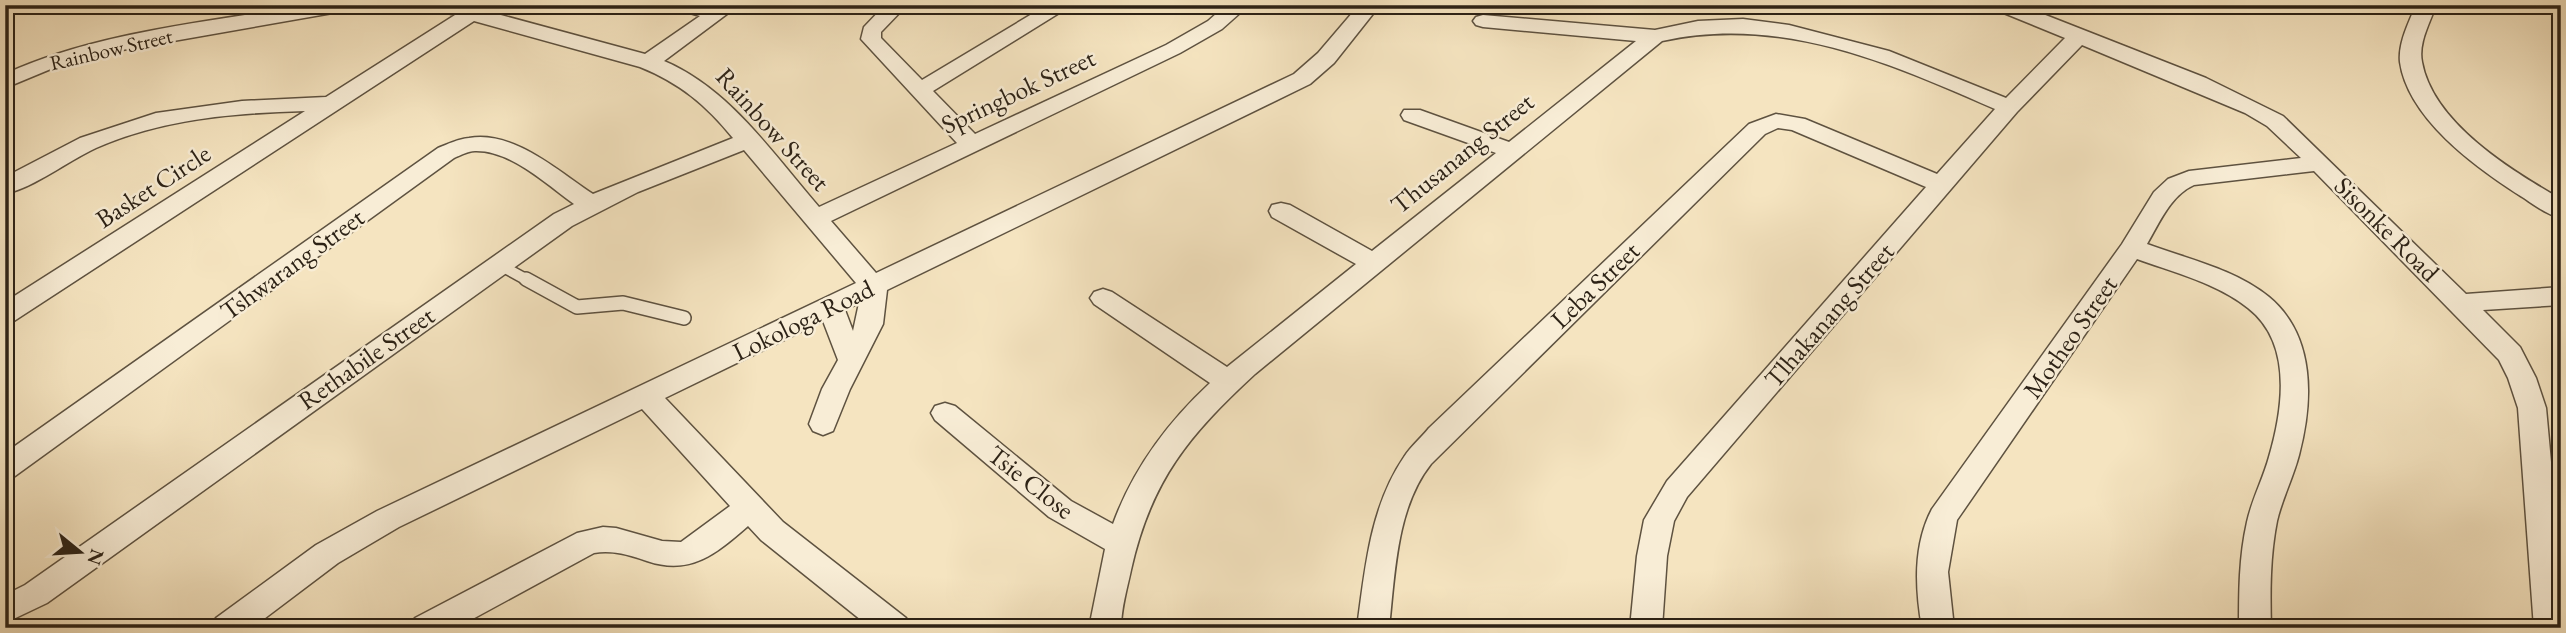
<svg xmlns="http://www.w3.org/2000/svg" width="2566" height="633" viewBox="0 0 2566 633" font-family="'EB Garamond',serif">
<rect width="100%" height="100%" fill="#f5e4c0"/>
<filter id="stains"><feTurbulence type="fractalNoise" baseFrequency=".00286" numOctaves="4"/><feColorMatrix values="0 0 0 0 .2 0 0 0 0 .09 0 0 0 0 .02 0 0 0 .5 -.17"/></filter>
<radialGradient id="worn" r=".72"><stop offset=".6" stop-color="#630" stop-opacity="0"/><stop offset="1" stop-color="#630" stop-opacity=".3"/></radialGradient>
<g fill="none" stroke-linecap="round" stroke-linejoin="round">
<g stroke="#5e5240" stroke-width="13">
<polyline id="lane-far1" points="498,264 529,281"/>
</g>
<g stroke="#5e5240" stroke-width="16">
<polyline id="lane" points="526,279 577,307 623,303 684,318"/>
</g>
<g stroke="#5e5240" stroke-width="3">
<g id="street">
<path d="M307 5H354L344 11 105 53 58 66 5 88V74C96 32 209 22 307 5Z"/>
<path d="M430 5H464L645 54 700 16 677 9 674 5H739L664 61C730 89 773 154 819 207L957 143 861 39 864 27 885 5H907L881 32V38L922 80 1047 5H1072L933 91 975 134 1166 45 1208 21 1226 5H1249L1222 29 1180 53 831 221 876 273 1294 74 1318 53 1359 5H1380L1334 63 1310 84 887 290 883 324 850 389 833 431 823 435 813 431 809 424 822 389 838 360 823 321 665 398 783 522 906 618 911 628H871L761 540 748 526C717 553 691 576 647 561 629 555 613 550 594 553L456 628H410L415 618 577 533 603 527 616 528 662 541 681 542 730 506 642 409 399 527 338 563 252 628H211L216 618 316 545 377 511 856 283 744 150 638 192 572 226 47 603 5 623V595L25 585 554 214 574 204C547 185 511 150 475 151 468 151 461 155 454 158L15 476 5 479V453L438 148C448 144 458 139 469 138 514 130 559 172 593 194L733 138C706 105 680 83 640 67L474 21 14 321 5 324V302L305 111C233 113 162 119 96 148 66 162 37 186 5 194V177L80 138 156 113 242 101 326 97 455 15 433 9ZM859 303 853 331 845 310Z"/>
<path d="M1991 5H2020L2206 78 2283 116 2466 294 2561 287V305L2483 310 2520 347 2536 378 2546 408 2561 570V628H2534L2518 408 2508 378 2499 360 2314 171 2194 185C2170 196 2160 222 2147 244 2187 259 2235 269 2269 297 2316 336 2313 402 2299 455 2293 478 2282 499 2277 521 2270 556 2270 592 2271 628H2239C2239 592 2239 557 2247 522 2252 499 2263 479 2269 457 2283 409 2293 343 2248 308 2217 283 2175 273 2137 259L1957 520 1948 572 1954 628H1922C1915 588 1913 545 1932 509L2122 244 2154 192 2168 179 2189 171 2301 158 2267 126 2245 113 2082 45 2017 112 1687 497 1674 521 1667 556 1662 628H1630L1637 556 1644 520 1667 481 1926 187 1792 130 1778 128 1765 134 1431 464C1396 508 1395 575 1389 628H1357C1365 569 1370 507 1404 457 1411 446 1421 438 1429 428L1749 124 1776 114 1805 119 1937 174 1995 109C1888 62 1781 15 1662 41L1255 374C1189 435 1151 480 1131 570 1127 589 1121 608 1121 628H1089L1105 549 1049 517 935 420 931 413 935 406 945 403 955 406 1071 501 1113 524C1133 469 1167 423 1210 383L1094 304 1090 298 1094 292 1103 289 1112 292 1227 367 1356 264 1272 217 1269 211 1272 205 1281 203 1290 205 1372 251 1496 153 1404 120 1401 115 1404 110H1420L1509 142 1636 41 1483 27 1476 25 1473 21 1476 17 1483 15 1655 30 1698 21 1743 19 1789 25 1889 51 2006 98 2065 38 1994 9Z"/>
<path d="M2416 5H2436C2430 23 2418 43 2422 62 2433 123 2512 171 2561 199V218C2545 214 2532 203 2519 195 2474 166 2408 118 2400 62 2398 43 2409 22 2416 5Z"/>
</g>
</g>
<use href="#lane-far1" stroke="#f8edd6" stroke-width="10"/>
<use href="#lane" stroke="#f8edd6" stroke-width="13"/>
<use href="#street" fill="#f8edd6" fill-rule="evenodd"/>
</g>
<g text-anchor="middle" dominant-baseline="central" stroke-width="5" stroke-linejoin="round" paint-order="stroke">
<g font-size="21" fill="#2c2216" stroke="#f8edd6">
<text transform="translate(111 49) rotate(-13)">Rainbow Street</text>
</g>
<g font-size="26" fill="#2c2216" stroke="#f8edd6">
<text transform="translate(1018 91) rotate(-25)">Springbok Street</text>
<text transform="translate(773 129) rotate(48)">Rainbow Street</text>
<text transform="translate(1462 153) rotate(-39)">Thusanang Street</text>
<text transform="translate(153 186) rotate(-33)">Basket Circle</text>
<text transform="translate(2387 229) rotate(45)">Sisonke Road</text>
<text transform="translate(292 264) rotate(-36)">Tshwarang Street</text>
<text transform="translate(1595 285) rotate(-44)">Leba Street</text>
<text transform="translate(1829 315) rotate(-49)">Tlhakanang Street</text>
<text transform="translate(803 320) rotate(-26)">Lokologa Road</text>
<text transform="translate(2070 337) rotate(-55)">Motheo Street</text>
<text transform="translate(366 358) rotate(-35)">Rethabile Street</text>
<text transform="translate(1031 482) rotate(38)">Tsie Close</text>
</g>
</g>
<rect width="2566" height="633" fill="none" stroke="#f5e4c0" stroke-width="28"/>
<rect x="7" y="7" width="2552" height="619" fill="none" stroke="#2c2216" stroke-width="3.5"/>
<rect x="14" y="14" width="2538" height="605" fill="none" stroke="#2c2216" stroke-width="2"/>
<g transform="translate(80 552) rotate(108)" stroke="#f8edd6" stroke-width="5" paint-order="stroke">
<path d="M0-5L12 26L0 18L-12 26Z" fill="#2c2216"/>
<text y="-10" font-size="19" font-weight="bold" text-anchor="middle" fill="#2c2216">N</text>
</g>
<rect width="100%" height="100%" filter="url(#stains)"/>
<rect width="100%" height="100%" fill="url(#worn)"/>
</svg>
